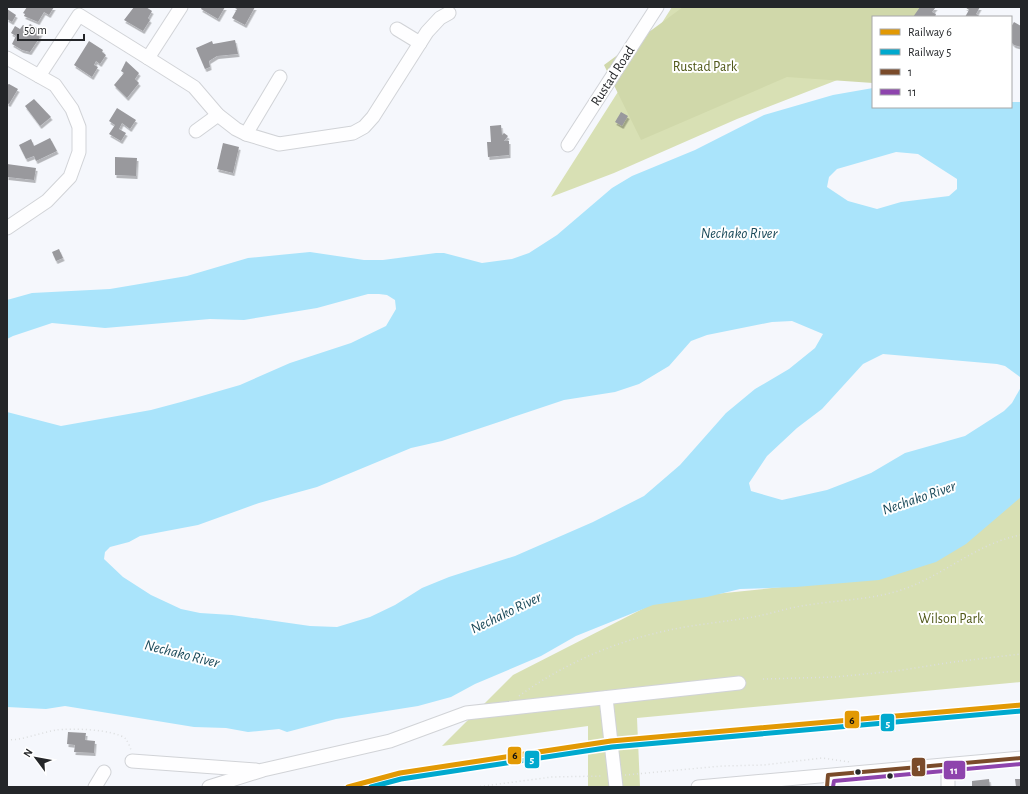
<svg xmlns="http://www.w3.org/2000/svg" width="1028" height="794" viewBox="0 0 1028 794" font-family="'Alegreya Sans',sans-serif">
<defs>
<filter id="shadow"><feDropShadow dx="1.5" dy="3" stdDeviation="0" flood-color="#0004"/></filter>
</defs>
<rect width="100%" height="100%" fill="#f5f7fc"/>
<g fill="#d8e0b4">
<polygon points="672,7 900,7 873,17 863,70 737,119 614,173 551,197"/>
<polygon points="1021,487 1021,682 637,718 640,787 588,787 588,726 442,746 513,675 656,602 666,599 802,585"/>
</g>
<polygon fill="#d0d8aa" points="683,7 925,7 933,17 873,17 873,83 787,77 641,140 604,65"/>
<path fill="#aae4fb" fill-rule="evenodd" d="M873 88V107H1011V102H1021V382L1020 377 1005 366 997 364 883 354 863 364 822 409 797 428 767 456 749 483 751 491 782 500 827 490 871 473 905 453 965 436 1004 411 1012 403 1021 387V497L966 544 936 562 879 580 796 587 740 589 707 597 653 605 576 636 541 656 475 684 451 697 418 706 336 719 287 732 279 729 248 732 226 728 194 727 65 706 46 709 7 707V412L61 426 151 410 181 402 240 385 290 363 351 343 386 326 396 309 395 300 387 295 379 294H368L317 308 244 320 210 319 105 328 52 323 13 336 7 339V300L32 293 110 289 187 276 248 258 310 252 364 260H383L436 253H444L482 263 512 259 529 253 557 235 612 188 632 176 695 150 764 115 833 95ZM896 152 918 154 957 179V189L949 196 901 202 877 209 848 201 827 187 829 177 837 169ZM792 321 823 334 815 348 789 369 755 389 726 413 680 465 644 496 593 522 515 556 449 577 422 588 395 605 370 617 337 627 310 626 232 615 200 613 181 609 151 595 123 577 104 559 105 552 110 547 129 542 140 536 198 525 259 503 317 487 411 448 442 441 564 400 615 392 639 384 669 366 691 341 707 335 772 322Z"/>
<g fill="#99999d" filter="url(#shadow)">
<polygon points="27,7 54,7 49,15 44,12 38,22 24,16 25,14 23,13"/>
<polygon points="134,7 146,7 152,11 148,18 150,20 143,31 124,20"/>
<polygon points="202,7 225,7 218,19 201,9"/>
<polygon points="233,7 255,7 245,25 232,18 237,9"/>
<polygon points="920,7 936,7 932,12 936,14 935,17 913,17"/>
<polygon points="965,7 980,7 976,14 981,17 965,17 969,10"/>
<polygon points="7,9 16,15 12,22 7,19"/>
<polygon points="1014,22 1021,26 1021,47 1014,45 1011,42 1011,27"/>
<polygon points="30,24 42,31 39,36 40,37 30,52 22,50 12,44 16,36 11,33 15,26 20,29 23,25 27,28"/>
<polygon points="235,40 238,54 217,56 209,61 210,67 205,69 196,48 212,41 213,44"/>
<polygon points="89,41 103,50 102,52 106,55 100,64 96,61 94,65 98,67 92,77 74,65"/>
<polygon points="126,61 139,73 135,79 139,83 127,98 114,85 124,73 121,71"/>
<polygon points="9,84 18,89 9,104 7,103 7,85"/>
<polygon points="34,99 51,117 40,126 25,106"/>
<polygon points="117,108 136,120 130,129 122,123 119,129 126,133 121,141 109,134 115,125 109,121"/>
<polygon points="621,112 628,116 622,126 615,122"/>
<polygon points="501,125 502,135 504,133 508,136 504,141 509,141 509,155 488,157 487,142 491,142 490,126"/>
<polygon points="50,138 57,151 36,161 34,156 26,159 19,145 31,139 34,146"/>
<polygon points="223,143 239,147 233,173 217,169"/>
<polygon points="115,157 137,158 136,176 115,175"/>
<polygon points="7,164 36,168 34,180 7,177"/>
<polygon points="59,249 63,258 56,261 52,252"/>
<polygon points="68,732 86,733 85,740 95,741 94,753 74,752 75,745 67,744"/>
<polygon points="989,779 990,787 972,787 972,781"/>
<polygon points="1015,779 1021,779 1021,787 1016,787"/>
</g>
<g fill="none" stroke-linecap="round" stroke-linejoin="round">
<g stroke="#d1d3d7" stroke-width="15">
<g id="minor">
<polyline points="397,29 420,43"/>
<polyline points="7,58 55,85 72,109 79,127 79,152 70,177 47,201 7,228"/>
<polyline points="148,58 194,87 218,115 236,129 246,134 279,144 353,133 364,127 373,117 427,32 440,18 449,13"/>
<polyline points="39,76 79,15 148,58 181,7"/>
<polyline points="196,131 218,115"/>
<polyline points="246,134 280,77"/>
<polyline points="568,145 657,7"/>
<polyline points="606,698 616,787"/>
<polyline points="132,761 256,770"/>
<polyline points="948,765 948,787"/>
<polyline points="95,787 104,772"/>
<polyline points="209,787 263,770 390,741 466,713 739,683"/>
<polyline points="698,787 1021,758"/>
</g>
</g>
<g stroke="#dcdedf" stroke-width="1.5" stroke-dasharray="1 3" stroke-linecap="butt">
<polyline points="763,679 835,677 896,671 953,662 1021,654"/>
<path d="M519 696C562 665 613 642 665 631 695 624 727 622 758 616 774 613 791 607 808 605 838 600 868 600 898 591 941 578 976 543 1021 535"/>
<path d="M7 740C24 740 39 733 56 730 70 728 115 729 126 739 128 742 130 747 131 750"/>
<polyline points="625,775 722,766 764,765 822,758 850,762"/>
<polyline points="476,787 552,777 603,776"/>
</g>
<use href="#minor" stroke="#fefeff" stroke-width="13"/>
<g stroke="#fff" stroke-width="7">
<polyline id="bus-1" points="827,787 828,775 1021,758"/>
</g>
<g stroke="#fff" stroke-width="7">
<polyline id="bus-2" points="833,787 834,781 1021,764"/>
</g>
<use href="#bus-1" stroke="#7a4b2a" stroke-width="4"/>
<use href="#bus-2" stroke="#8e44ad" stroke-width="4"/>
<g stroke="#fff" stroke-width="8">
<polyline id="rail-1" points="348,787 400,773 611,741 1021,705"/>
</g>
<g stroke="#fff" stroke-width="8">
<polyline id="rail-2" points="371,787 401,779 612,747 1021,711"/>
</g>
<use href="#rail-1" stroke="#e29904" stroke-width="5"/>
<use href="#rail-2" stroke="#00a9ce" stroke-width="5"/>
</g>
<g fill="#242629" stroke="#fff" stroke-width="1.5">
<circle cx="858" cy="772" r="3.5"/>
<circle cx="890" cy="776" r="3.5"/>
</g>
<g text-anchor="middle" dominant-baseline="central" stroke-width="4" stroke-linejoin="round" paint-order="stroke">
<g font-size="14" fill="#515919" stroke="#fff">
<text x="705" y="67">Rustad Park</text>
<text x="951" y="619">Wilson Park</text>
</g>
<g font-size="14" fill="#242629" stroke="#fff">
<text transform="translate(613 76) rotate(-57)">Rustad Road</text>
</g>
<g font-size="15" font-style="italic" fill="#1c4b5b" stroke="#fff">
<text x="739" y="233">Nechako River</text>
<text transform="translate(919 498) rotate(-19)">Nechako River</text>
<text transform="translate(506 613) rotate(-26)">Nechako River</text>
<text transform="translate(182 654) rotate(14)">Nechako River</text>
</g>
</g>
<g stroke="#fff" stroke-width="1.5">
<rect x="844" y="710" width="16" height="19" rx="4" fill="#e29904"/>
<rect x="880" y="713" width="15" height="19" rx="4" fill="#00a9ce"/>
<rect x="507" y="746" width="15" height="19" rx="4" fill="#e29904"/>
<rect x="524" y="750" width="16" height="19" rx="4" fill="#00a9ce"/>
<rect x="911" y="757" width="15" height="20" rx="4" fill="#7a4b2a"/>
<rect x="943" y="760" width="23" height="20" rx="4" fill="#8e44ad"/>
</g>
<g font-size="11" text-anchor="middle" font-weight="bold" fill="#fff">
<text x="888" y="727">5</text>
<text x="532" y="763">5</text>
<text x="919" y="771">1</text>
<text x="954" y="774">11</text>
</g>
<g font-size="11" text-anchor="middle" font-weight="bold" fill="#111">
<text x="852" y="724">6</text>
<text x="515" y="759">6</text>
</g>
<rect width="1028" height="794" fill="none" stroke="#242629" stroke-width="16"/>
<rect x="872" y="16" width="140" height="92" fill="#ffffff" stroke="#a7a8a9"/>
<rect x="880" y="29" width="20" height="6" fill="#e29904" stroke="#a7a8a9"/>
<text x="908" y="36" font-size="12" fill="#242629">Railway 6</text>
<rect x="880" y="49" width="20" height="6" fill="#00a9ce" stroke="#a7a8a9"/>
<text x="908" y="56" font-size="12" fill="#242629">Railway 5</text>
<rect x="880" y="69" width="20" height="6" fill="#7a4b2a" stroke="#a7a8a9"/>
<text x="908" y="76" font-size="12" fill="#242629">1</text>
<rect x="880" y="89" width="20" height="6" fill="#8e44ad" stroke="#a7a8a9"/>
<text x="908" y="96" font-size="12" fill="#242629">11</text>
<g transform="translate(36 758) rotate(302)" stroke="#ffffff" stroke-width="3" paint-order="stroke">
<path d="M0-3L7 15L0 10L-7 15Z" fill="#242629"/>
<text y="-6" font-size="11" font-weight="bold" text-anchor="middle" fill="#242629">N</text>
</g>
<path d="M18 34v6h66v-6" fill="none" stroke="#242629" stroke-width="2"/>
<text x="24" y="34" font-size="12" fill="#242629" stroke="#ffffff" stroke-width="3" paint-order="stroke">50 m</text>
</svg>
